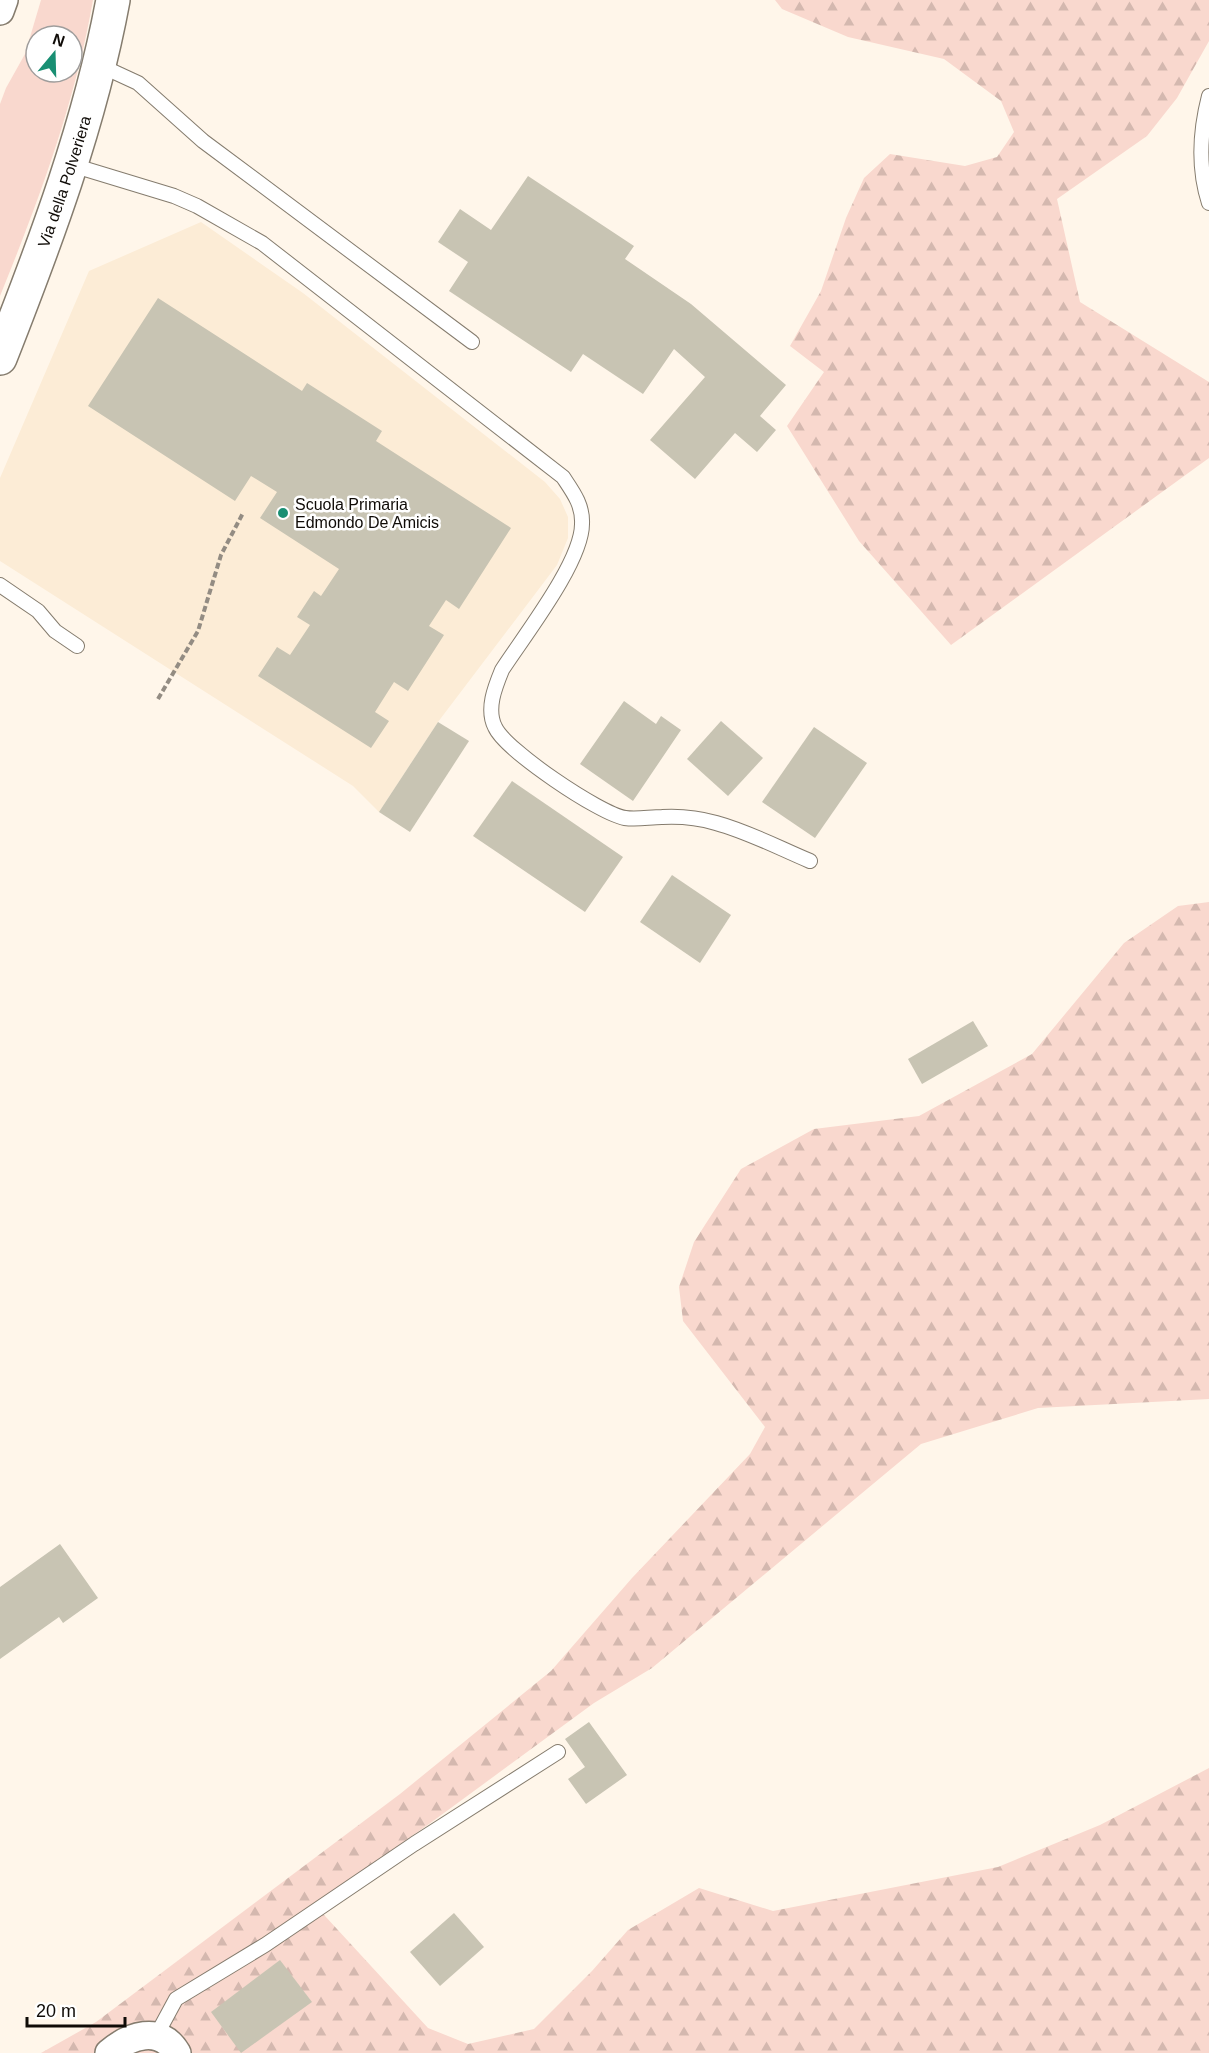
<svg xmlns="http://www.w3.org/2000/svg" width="1209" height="2053" viewBox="0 0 1209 2053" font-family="Helvetica,sans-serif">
<defs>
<pattern id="forest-firs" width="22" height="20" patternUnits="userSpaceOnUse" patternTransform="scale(1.5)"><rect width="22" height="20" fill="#f9d8ce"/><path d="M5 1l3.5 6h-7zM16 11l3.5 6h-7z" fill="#d4b8af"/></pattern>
</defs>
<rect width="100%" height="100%" fill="#fff6ea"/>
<polygon fill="#fcecd6" points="201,222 303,293 545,482 560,499 568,517 568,538 557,565 438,722 379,812 353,786 0,561 0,478 89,271"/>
<path fill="#f9d8ce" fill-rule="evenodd" d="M41 0H93C75 103 39 200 0 296V104L6 88 25 54ZM36 36H72V72H36Z"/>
<g fill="url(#forest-firs)">
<polygon points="775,0 1209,0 1209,41 1177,98 1147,136 1057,199 1080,302 1209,382 1209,458 951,645 859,541 787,426 824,372 790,346 821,291 846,218 864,178 890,154 965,166 997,157 1014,132 1001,101 944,59 848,37 782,9"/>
<polygon points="1209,902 1209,1399 1038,1408 921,1444 652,1668 594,1703 429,1824 314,1904 428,2028 468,2044 534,2029 592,1971 628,1930 699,1888 773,1911 998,1867 1100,1825 1209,1768 1209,2053 41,2053 96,2022 400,1794 551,1671 632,1578 750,1454 765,1427 683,1321 679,1287 694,1242 741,1169 814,1129 919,1116 1032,1054 1124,943 1178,906"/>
</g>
<g fill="#c8c4b3">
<polygon points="528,176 634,246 625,259 691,304 786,385 760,416 776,430 757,452 735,433 695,479 650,440 705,377 674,349 643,394 583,354 571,372 449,291 468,262 438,242 460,209 491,230"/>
<polygon points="158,298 302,391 307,383 382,431 376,441 511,528 459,609 446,600 429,626 444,635 408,691 394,682 375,712 389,721 371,748 258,676 277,647 290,655 310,625 297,617 314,591 321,596 339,569 260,518 277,492 251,476 235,501 88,406"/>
<polygon points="624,701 656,724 661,716 681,730 633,801 580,764"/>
<polygon points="721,721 763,758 728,796 687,759"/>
<polygon points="438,722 469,741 410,832 379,812"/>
<polygon points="814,727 867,763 815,838 762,802"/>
<polygon points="512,781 623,857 585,912 473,836"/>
<polygon points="672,875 731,915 700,963 640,922"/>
<polygon points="973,1021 988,1046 922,1084 908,1059"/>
<polygon points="60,1544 98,1598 63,1623 59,1617 0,1659 0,1587"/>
<polygon points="589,1722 627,1775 586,1804 568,1779 585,1767 565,1739"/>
<polygon points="454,1913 484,1947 440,1986 410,1952"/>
<polygon points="280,1960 312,2002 241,2053 211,2012"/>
</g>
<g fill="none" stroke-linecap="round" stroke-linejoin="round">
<g stroke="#857c6e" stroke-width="16">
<g id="lane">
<polyline points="99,65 138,83 203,141 472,342"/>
<path d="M1209 96C1200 131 1198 169 1209 203"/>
<path d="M72 165 174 196 197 206 262 243 563 477C573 492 583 505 582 524 582 562 524 636 502 670 495 687 486 709 495 727 505 750 600 814 625 818 637 820 650 817 662 817 680 816 699 818 716 823 749 832 779 848 810 861"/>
<polyline points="0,585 38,611 55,631 77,646"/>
<polyline points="156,2036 176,1999 265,1945 414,1844 558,1752"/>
</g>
</g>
<g stroke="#857c6e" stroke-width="30">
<g id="street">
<polyline points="0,11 4,0"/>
<path d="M109 2053C129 2036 160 2024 177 2053"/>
</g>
</g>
<g stroke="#857c6e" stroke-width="36">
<g id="secondary">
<path id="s1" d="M0 358C46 241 90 124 113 0"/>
</g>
</g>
<polyline stroke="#938c83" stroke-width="4" stroke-dasharray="6 3" stroke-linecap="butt" points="158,699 198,631 221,555 243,513"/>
<use href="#lane" stroke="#fff" stroke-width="14"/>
<use href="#street" stroke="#fff" stroke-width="27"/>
<use href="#secondary" stroke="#fff" stroke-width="33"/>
</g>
<circle fill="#198f73" stroke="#fff" stroke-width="2" cx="283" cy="513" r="6"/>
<g text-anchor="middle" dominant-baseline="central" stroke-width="5" stroke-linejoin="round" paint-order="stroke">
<g font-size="16" fill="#0f0b07" stroke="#fff">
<text stroke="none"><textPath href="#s1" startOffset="188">Via della Polveriera</textPath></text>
</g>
<g font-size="16" fill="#0f0b07" stroke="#fff" text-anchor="start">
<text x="295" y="504">Scuola Primaria<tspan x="295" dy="18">Edmondo De Amicis</tspan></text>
</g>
</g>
<g transform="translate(54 54) rotate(19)"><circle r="28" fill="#ffffff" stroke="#9f9d9c" stroke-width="1.5"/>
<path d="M0-4.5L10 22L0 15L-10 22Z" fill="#198f73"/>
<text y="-9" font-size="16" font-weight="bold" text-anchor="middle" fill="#0f0b07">N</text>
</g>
<path d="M27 2017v9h98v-9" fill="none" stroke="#0f0b07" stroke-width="3"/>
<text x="36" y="2017" font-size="18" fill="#0f0b07" stroke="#ffffff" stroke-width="4.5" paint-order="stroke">20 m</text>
</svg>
